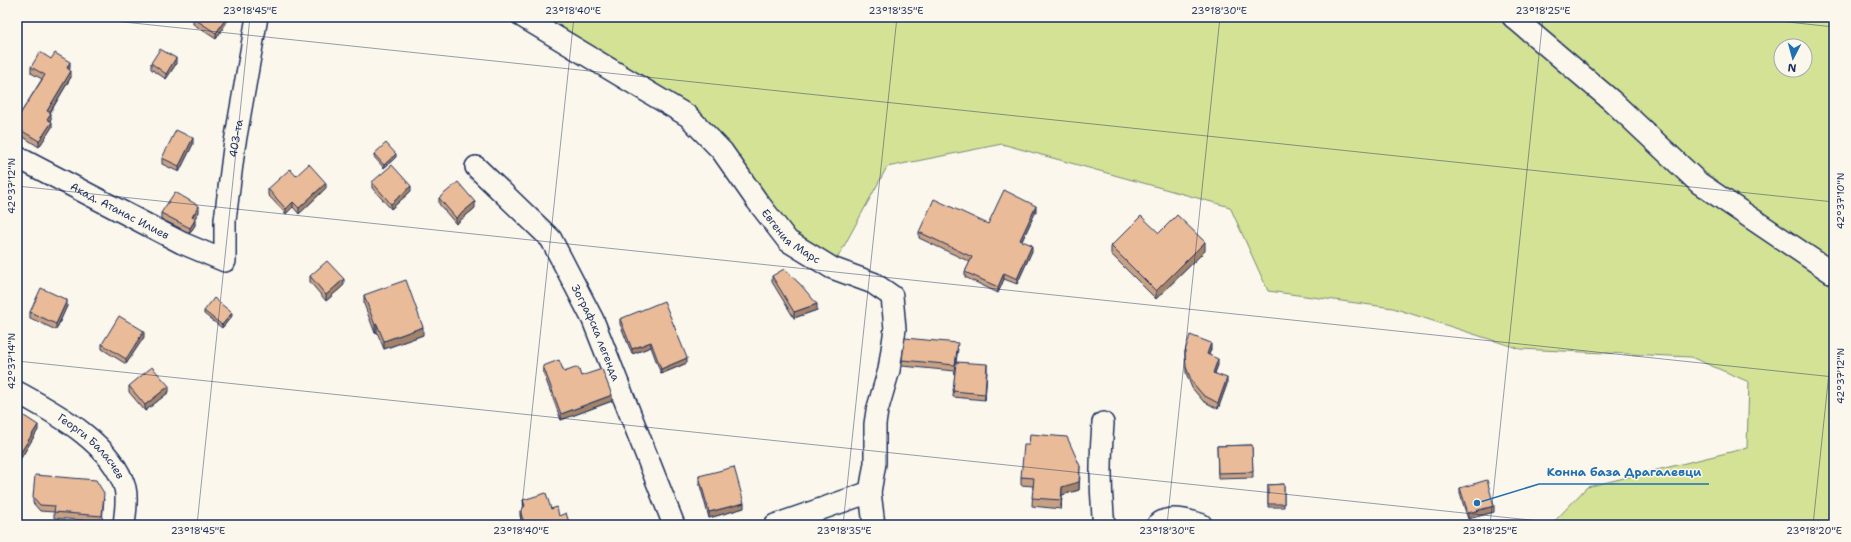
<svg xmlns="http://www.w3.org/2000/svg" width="1851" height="542" viewBox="0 0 1851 542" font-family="'Shantell Sans',sans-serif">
<rect width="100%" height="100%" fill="#fbf7ec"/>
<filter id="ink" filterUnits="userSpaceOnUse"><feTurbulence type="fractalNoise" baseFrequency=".025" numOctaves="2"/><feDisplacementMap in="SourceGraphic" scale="8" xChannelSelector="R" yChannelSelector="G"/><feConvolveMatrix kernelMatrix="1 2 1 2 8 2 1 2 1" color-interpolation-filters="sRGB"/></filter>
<g filter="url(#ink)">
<path fill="#d4e295" stroke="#78887a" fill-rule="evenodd" d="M523 17H1834V525H1551L1587 487 1747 448 1749 382 1691 357 1520 349 1393 308 1268 291 1230 207 1002 144 887 167 832 268 788 241 722 151ZM1781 46H1805V70H1781Z"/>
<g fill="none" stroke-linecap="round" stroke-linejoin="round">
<g stroke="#1b2f5e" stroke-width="24">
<g id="minor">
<path id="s1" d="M523 17 688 116 722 151 757 201 788 241 832 268 873 283 892 296 895 329 889 370 877 411 875 424V463L870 492 874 525"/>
<polyline points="1513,17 1612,101 1699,183 1834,274"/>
<path id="s2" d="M17 157 182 243 225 261V220L234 148 257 17"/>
<path id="s3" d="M476 167 551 239 593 320 674 525"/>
<path id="s4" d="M17 392C55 413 112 443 125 488 128 500 125 513 124 525"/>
<path d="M1103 423C1100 458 1100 490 1104 525"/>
<polyline points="775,525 870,492"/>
</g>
</g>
<g stroke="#1b2f5e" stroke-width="25">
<path id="tertiary" d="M1158 525C1168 515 1189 521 1201 525"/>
</g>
<use href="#minor" stroke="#fbf7ec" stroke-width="21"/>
<use href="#tertiary" stroke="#fbf7ec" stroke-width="22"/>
</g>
<g fill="#c8a184" stroke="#1b2f5e">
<polygon points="230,17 216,39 193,24 193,18"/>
<polygon points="51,59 70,68 69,70 71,77 50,113 51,119 50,120 52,127 39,147 17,133 17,119 42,79 31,73 31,67"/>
<polygon points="151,63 176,64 166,79 151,69"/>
<polygon points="193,144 179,172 162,164 162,158"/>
<polygon points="374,154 396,157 384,168 374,157"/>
<polygon points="296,176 326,188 299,214 293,207 286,214 268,195 268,189"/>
<polygon points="372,182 411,191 391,209 372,188"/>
<polygon points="439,198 475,208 456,224 439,204"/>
<polygon points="1036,211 1022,241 1032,251 1017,284 1004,279 998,293 965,277 965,272 970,262 919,238 919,232 988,224"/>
<polygon points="199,212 194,219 195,225 190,233 161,219 161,213"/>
<polygon points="1159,233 1205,251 1156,299 1111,254 1111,246"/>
<polygon points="310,276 344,285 326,301 310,282"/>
<polygon points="772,276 817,310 794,318 772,282"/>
<polygon points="364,295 423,335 384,349 377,332 375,333 364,304"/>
<polygon points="67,306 56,330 30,318 30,312"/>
<polygon points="204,311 232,316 222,328 204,314"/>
<polygon points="620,319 687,363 661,374 651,347 632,354 620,324"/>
<polygon points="144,337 126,364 102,349 102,344"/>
<polygon points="958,349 956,362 987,370 985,400 953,397 955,371 902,366 902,360"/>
<polygon points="1211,349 1209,355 1218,365 1215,373 1227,384 1218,409 1203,401 1192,388 1186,373 1185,351"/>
<polygon points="543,366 581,376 612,401 561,420 543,372"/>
<polygon points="129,386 169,392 145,411 129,392"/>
<polygon points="17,414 38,430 21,458 17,456"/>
<polygon points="1252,445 1253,478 1218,479 1217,446"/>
<polygon points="1080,474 1079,490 1062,495 1061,509 1032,506 1033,486 1021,485 1021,477"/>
<polygon points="699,476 744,508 709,518 699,482"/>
<polygon points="1284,484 1284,507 1268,507 1268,485"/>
<polygon points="1460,488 1494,512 1468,519 1460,494"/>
<polygon points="33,497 104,499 102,522 54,518 54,512 40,511 33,503"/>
<polygon points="523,500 551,509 570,525 523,525 520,516 520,511 524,508"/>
</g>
<g fill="#a3836b" stroke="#1b2f5e">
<polygon points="227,17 230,17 216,39 216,33"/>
<polygon points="176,58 176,64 166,79 166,74"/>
<polygon points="70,62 70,68 67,74 67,68"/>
<polygon points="71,71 71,77 47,117 47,111"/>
<polygon points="51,113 51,119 47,125 47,119"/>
<polygon points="52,122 52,127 39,147 39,141"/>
<polygon points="193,138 193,144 179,172 179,166"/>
<polygon points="396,154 396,157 384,168 384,165"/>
<polygon points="326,183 326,188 299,214 299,208"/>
<polygon points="411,186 411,191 391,209 391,204"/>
<polygon points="293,202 293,207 286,214 286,209"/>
<polygon points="475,202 475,208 456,224 456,218"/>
<polygon points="199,206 199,212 192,223 192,217"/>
<polygon points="1036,206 1036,211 1020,245 1020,240"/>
<polygon points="195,220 195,225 190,233 190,228"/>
<polygon points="1205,242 1205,251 1156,299 1156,291"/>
<polygon points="1032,245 1032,251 1017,284 1017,279"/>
<polygon points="1004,273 1004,279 998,293 998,287"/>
<polygon points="344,279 344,285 326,301 326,295"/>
<polygon points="67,300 67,306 56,330 56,324"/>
<polygon points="817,304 817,310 794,318 794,312"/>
<polygon points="232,313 232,316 222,328 222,325"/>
<polygon points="377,324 377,332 375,333 375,325"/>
<polygon points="423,327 423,335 384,349 384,341"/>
<polygon points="144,331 144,337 126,364 126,359"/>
<polygon points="651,342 651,347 632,354 632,349"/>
<polygon points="1211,343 1211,349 1207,360 1207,354"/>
<polygon points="687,358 687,363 661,374 661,369"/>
<polygon points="1218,359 1218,365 1213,378 1213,373"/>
<polygon points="987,364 987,370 985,400 985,394"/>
<polygon points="1227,378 1227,384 1218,409 1218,403"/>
<polygon points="169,386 169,392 145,411 145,405"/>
<polygon points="612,395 612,401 561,420 561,414"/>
<polygon points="38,425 38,430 21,458 21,452"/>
<polygon points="1080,466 1079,490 1062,495 1061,509 1062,487"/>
<polygon points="744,503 744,508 709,518 709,512"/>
<polygon points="1494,506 1494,512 1468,519 1468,513"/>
</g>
<g fill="#e9bb99" stroke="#1b2f5e">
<polygon points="194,17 227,17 216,33 193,18"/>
<polygon points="160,49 176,58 166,74 151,63"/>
<polygon points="40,52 51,59 55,53 70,62 67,68 71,71 47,111 51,113 47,119 52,122 39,141 17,128 17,119 45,75 31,67"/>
<polygon points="176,130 193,138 179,166 162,158"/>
<polygon points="386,143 396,154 384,165 374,154"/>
<polygon points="309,164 326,183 299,208 293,202 286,209 268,189 290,169 296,176"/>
<polygon points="392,165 411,186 391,204 372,182"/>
<polygon points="458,182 475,202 456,218 439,198"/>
<polygon points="1004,190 1036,206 1020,240 1032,245 1017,279 1004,273 998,287 965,272 972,257 919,232 934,199 988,224"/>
<polygon points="175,192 199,206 192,217 195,220 190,228 161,213"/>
<polygon points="1177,215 1205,242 1156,291 1111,246 1141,216 1159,233"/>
<polygon points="327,261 344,279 326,295 310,276"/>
<polygon points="784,269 800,284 817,304 794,312 772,276"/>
<polygon points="406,280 423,327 384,341 377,324 375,325 364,295"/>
<polygon points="41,288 67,300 56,324 30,312"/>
<polygon points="214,298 232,313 222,325 204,311"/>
<polygon points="664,301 687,358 661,369 651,342 632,349 620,319"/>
<polygon points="119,316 144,331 126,359 102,344"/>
<polygon points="1190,335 1211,343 1207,354 1218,359 1213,373 1227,378 1218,403 1203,395 1192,382 1186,367 1185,351"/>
<polygon points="905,338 958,343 955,365 902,360"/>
<polygon points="559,360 564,372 578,367 581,376 602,369 612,395 561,414 543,366"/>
<polygon points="956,362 987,364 985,394 953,391"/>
<polygon points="152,367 169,386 145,405 129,386"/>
<polygon points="18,412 38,425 21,452 17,450 17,414"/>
<polygon points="1030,434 1067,437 1080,466 1079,482 1062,487 1061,500 1032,498 1034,478 1021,477 1024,445 1029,445"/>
<polygon points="1252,445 1253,472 1218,473 1217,446"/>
<polygon points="734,467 744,503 709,512 699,476"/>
<polygon points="35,475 96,480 104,493 102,516 54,512 55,506 40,505 33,497"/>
<polygon points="1487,480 1494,506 1468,513 1460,488"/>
<polygon points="1284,484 1284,504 1268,504 1268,485"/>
<polygon points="546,493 551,509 557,507 559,516 566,513 570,525 525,525 520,511 525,506 523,500"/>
</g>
</g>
<path fill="none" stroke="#1b2f5e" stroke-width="1" stroke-opacity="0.45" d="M76 17 1834 202M1741 17 1834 27M17 186 1834 377M17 361 1578 525M197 525 250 17M520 525 574 17M843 525 897 17M1167 525 1220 17M1490 525 1543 17M1813 525 1834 325"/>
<g text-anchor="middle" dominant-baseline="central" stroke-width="3" stroke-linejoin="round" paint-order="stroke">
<g font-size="11" fill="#1b2f5e" stroke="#fbf7ec">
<text stroke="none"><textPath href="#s2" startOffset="356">403-та</textPath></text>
<text stroke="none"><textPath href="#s2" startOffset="116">Акад. Атанас Илиев</textPath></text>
<text stroke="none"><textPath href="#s1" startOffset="352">Евгения Марс</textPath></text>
<text stroke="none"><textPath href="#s3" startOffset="208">Зографска легенда</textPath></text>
<text stroke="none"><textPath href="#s4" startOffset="93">Георги Баласчев</textPath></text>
</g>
</g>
<path fill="none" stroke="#1f6fb2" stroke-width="1.5" d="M1477 503L1539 484H1709"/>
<circle fill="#1f6fb2" stroke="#fbf7ec" stroke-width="1.5" cx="1477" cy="503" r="4"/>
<g font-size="12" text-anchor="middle" font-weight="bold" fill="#1f6fb2" stroke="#fbf7ec" stroke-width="3" stroke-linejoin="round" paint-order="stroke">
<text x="1624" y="476">Конна база Драгалевци</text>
</g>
<rect width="1851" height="542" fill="none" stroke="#fbf7ec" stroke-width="44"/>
<g transform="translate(1793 58) rotate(186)"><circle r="19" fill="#fbf7ec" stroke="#a1a7b3"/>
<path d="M0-3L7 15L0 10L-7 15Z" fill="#1f6fb2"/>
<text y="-6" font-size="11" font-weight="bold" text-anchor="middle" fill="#1b2f5e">N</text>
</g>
<rect x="22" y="22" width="1807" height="498" fill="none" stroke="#1b2f5e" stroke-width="1.5"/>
<g font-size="10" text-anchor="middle" fill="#1b2f5e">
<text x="250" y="14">23°18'45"E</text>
<text x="573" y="14">23°18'40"E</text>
<text x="896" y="14">23°18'35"E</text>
<text x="1219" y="14">23°18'30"E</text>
<text x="1543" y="14">23°18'25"E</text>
<text transform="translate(11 186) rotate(-90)" y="4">42°37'12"N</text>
<text transform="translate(1840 201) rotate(-90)" y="4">42°37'10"N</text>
<text transform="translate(11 361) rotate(-90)" y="4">42°37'14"N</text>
<text transform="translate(1840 376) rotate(-90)" y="4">42°37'12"N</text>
<text x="198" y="534">23°18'45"E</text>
<text x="521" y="534">23°18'40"E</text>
<text x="844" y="534">23°18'35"E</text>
<text x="1167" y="534">23°18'30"E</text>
<text x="1490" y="534">23°18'25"E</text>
<text x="1814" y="534">23°18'20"E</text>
</g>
</svg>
